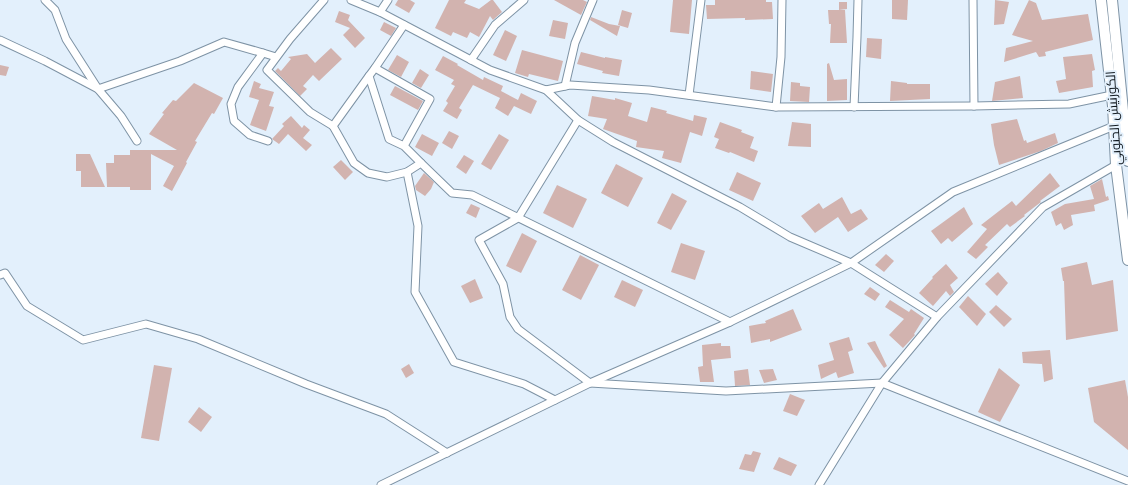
<svg xmlns="http://www.w3.org/2000/svg" width="1128" height="485" viewBox="0 0 1128 485" font-family="Ubuntu,Cairo,sans-serif">
<rect width="100%" height="100%" fill="#e3f0fc"/>
<g fill="#d2b3af">
<polygon points="398,0 410,0 415,3 409,13 395,5"/>
<polygon points="449,0 466,0 464,3 479,9 491,0 493,0 502,12 493,20 490,16 479,37 470,32 467,38 453,32 451,36 435,28"/>
<polygon points="554,0 583,0 587,2 581,15"/>
<polygon points="673,0 692,0 689,34 670,32"/>
<polygon points="715,0 766,0 766,2 772,2 773,19 745,20 745,18 707,19 706,5 715,5"/>
<polygon points="892,0 908,0 907,20 892,19"/>
<polygon points="995,0 1009,2 1004,24 994,25"/>
<polygon points="1029,0 1036,3 1042,20 1088,14 1093,40 1045,52 1046,56 1039,57 1036,52 1004,62 1006,48 1033,41 1012,35"/>
<polygon points="839,2 847,2 847,9 839,10"/>
<polygon points="622,10 632,13 628,28 618,25"/>
<polygon points="828,10 845,10 847,43 830,43 831,24 829,24"/>
<polygon points="339,11 350,15 348,20 365,38 355,48 343,35 350,28 335,22"/>
<polygon points="591,17 609,24 620,26 617,36 590,20"/>
<polygon points="553,20 568,23 565,39 549,36"/>
<polygon points="384,22 396,28 391,36 380,30"/>
<polygon points="505,30 517,36 506,61 493,55"/>
<polygon points="867,38 882,39 881,59 866,57"/>
<polygon points="331,48 342,59 319,81 313,75 303,86 307,89 300,96 275,71 278,68 281,71 291,59 288,57 307,54 315,63"/>
<polygon points="522,50 563,61 558,81 529,74 528,77 515,73"/>
<polygon points="581,52 605,58 605,57 622,60 619,76 602,73 603,71 577,64"/>
<polygon points="1092,54 1095,70 1092,71 1093,87 1059,93 1056,81 1066,79 1063,57"/>
<polygon points="397,55 409,62 401,77 388,70"/>
<polygon points="443,56 458,64 457,65 483,80 484,77 503,86 501,91 518,100 521,93 537,101 531,114 514,106 508,116 495,108 500,98 473,85 459,108 462,110 457,119 443,111 448,103 446,101 455,86 451,84 454,80 435,70"/>
<polygon points="829,63 834,80 847,79 847,100 827,101 827,64"/>
<polygon points="0,65 9,67 6,76 0,75"/>
<polygon points="420,69 429,75 421,88 412,83"/>
<polygon points="751,71 773,74 771,92 750,89"/>
<polygon points="1020,76 1023,98 992,101 995,82"/>
<polygon points="254,81 261,84 259,88 274,92 269,106 274,107 266,131 250,125 259,100 249,97"/>
<polygon points="891,81 907,83 907,84 930,84 930,99 890,101"/>
<polygon points="791,82 800,83 800,86 810,87 809,102 790,101"/>
<polygon points="194,83 223,98 214,114 212,113 195,141 197,142 186,162 187,163 172,191 163,186 174,166 151,154 151,190 130,190 130,187 107,187 106,163 114,163 114,155 130,155 130,150 177,150 149,134 164,114 162,113 173,100 176,101"/>
<polygon points="395,86 423,101 418,110 390,95"/>
<polygon points="592,96 615,100 615,98 632,103 628,116 647,122 651,107 667,111 666,113 693,121 694,115 707,118 702,136 690,132 681,163 662,158 664,151 636,147 637,141 603,129 607,119 588,116"/>
<polygon points="291,116 302,128 304,125 310,130 303,138 312,145 306,151 288,134 279,144 272,139 284,126 282,124"/>
<polygon points="1017,119 1024,141 1026,140 1027,143 1055,133 1058,143 1041,151 999,165 994,145 991,124"/>
<polygon points="720,122 742,130 741,132 754,137 750,148 758,151 754,162 730,152 729,153 715,148 719,139 714,137"/>
<polygon points="792,122 811,124 811,147 788,146"/>
<polygon points="449,131 459,136 452,149 442,143"/>
<polygon points="422,134 439,143 432,156 415,147"/>
<polygon points="499,134 509,140 491,170 481,164"/>
<polygon points="76,154 90,154 105,187 81,187 81,171 76,171"/>
<polygon points="464,155 474,161 466,174 456,167"/>
<polygon points="341,160 353,172 345,180 333,167"/>
<polygon points="616,164 643,178 628,207 601,193"/>
<polygon points="737,172 761,183 753,201 729,190"/>
<polygon points="424,173 434,182 431,189 425,196 416,190 415,186"/>
<polygon points="1050,173 1060,186 1040,201 1041,202 1024,215 1025,216 1010,227 1007,224 985,245 988,247 976,259 967,252 987,229 981,225 1012,201 1016,206"/>
<polygon points="1102,179 1106,197 1108,196 1109,200 1094,205 1095,211 1071,215 1073,225 1064,230 1061,223 1056,226 1051,212 1065,204 1094,199 1090,186"/>
<polygon points="557,185 587,199 573,228 543,213"/>
<polygon points="672,193 687,201 671,230 657,223"/>
<polygon points="842,197 851,214 861,209 868,219 848,232 838,217 815,233 801,216 819,203 823,209"/>
<polygon points="471,204 480,208 476,218 466,213"/>
<polygon points="964,207 973,224 952,242 948,238 941,244 931,231"/>
<polygon points="522,233 537,241 521,273 506,266"/>
<polygon points="681,243 705,251 695,280 671,272"/>
<polygon points="886,254 894,261 884,272 875,265"/>
<polygon points="580,255 599,265 581,300 562,290"/>
<polygon points="1087,262 1092,285 1113,280 1118,331 1066,340 1064,281 1063,281 1061,268"/>
<polygon points="946,264 958,278 950,285 954,292 950,296 946,291 933,306 919,293 933,278 932,277"/>
<polygon points="998,272 1008,283 997,296 985,284"/>
<polygon points="475,279 483,298 470,303 461,286"/>
<polygon points="622,280 643,290 635,307 614,297"/>
<polygon points="870,287 880,294 875,301 864,294"/>
<polygon points="968,296 986,314 977,326 959,307"/>
<polygon points="890,300 909,312 911,309 924,318 914,334 915,335 903,348 889,335 904,319 885,307"/>
<polygon points="996,305 1012,319 1004,327 989,312"/>
<polygon points="793,309 802,330 770,342 770,339 751,343 749,326 766,323 765,321"/>
<polygon points="849,337 853,350 848,352 854,373 838,378 836,372 821,379 818,365 834,360 829,343"/>
<polygon points="875,341 887,366 884,368 867,343"/>
<polygon points="721,343 721,346 730,346 731,358 711,360 714,382 700,382 698,367 703,366 702,345"/>
<polygon points="1050,350 1053,379 1044,382 1042,364 1023,363 1022,352"/>
<polygon points="409,364 414,373 406,378 401,369"/>
<polygon points="154,365 172,368 159,441 141,438"/>
<polygon points="999,368 1020,385 1000,422 978,412"/>
<polygon points="748,369 750,385 735,386 734,371"/>
<polygon points="773,369 777,380 764,383 759,370"/>
<polygon points="1125,380 1128,397 1128,450 1094,422 1088,388"/>
<polygon points="790,394 805,400 797,416 783,411"/>
<polygon points="199,407 212,417 201,432 188,422"/>
<polygon points="753,451 761,453 754,472 739,469 745,454 751,455"/>
<polygon points="779,457 797,465 791,476 773,469"/>
</g>
<g fill="none" stroke-linecap="round" stroke-linejoin="round">
<g stroke="#7e93a5" stroke-width="9">
<g id="minor">
<polyline points="45,0 55,10 66,39 98,89 180,61 224,42 263,53"/>
<polyline points="324,0 290,39 267,70 310,112 333,126"/>
<polyline points="351,0 380,12 490,70 546,90 570,85 649,90 776,107 974,106 1069,104 1112,95"/>
<polyline points="973,0 974,106"/>
<polyline points="380,12 388,0"/>
<polyline points="0,40 45,61 98,89 121,116 137,141"/>
<polyline points="471,60 495,25 524,0"/>
<polyline points="375,68 404,25"/>
<polyline points="369,76 333,126 354,163 368,173 387,177 407,172"/>
<polyline points="565,86 575,43 593,0"/>
<polyline points="546,90 578,120 613,142 740,207 790,237 851,263 937,317"/>
<polyline points="689,95 701,0"/>
<polyline points="776,107 781,57 782,0"/>
<polyline points="854,107 857,37 858,0"/>
<polyline points="578,120 518,218 479,240 503,284 510,317 518,329 590,383 726,391 882,383 1128,481"/>
<polyline points="268,141 250,135 234,121 231,104 238,87 263,53 276,57"/>
<polyline points="404,146 389,139 369,76 375,68 430,99 404,146 421,163"/>
<polyline points="0,275 5,273 27,306 83,340 146,324 198,339 306,384 386,414 447,453"/>
<polyline points="555,400 524,384 454,362 415,292 418,226 407,172 421,163 452,193 472,195 730,322"/>
<polyline points="381,485 590,383 730,322 851,263 953,192 1114,126"/>
<polyline points="819,485 882,383 937,317 1043,207 1116,165"/>
</g>
</g>
<g stroke="#7e93a5" stroke-width="12">
<g id="secondary">
<polyline points="1101,0 1113,106 1116,165 1128,260"/>
<polyline points="1112,0 1128,161"/>
</g>
</g>
<use href="#minor" stroke="#fff" stroke-width="7"/>
<use href="#secondary" stroke="#fff" stroke-width="10"/>
</g>
<g text-anchor="middle" dominant-baseline="central" stroke-width="4" stroke-linejoin="round" paint-order="stroke">
<g font-size="13" fill="#10181f" stroke="#e3f0fc">
<text transform="translate(1113 118) rotate(-94)">الكورنيش الجنوبي</text>
</g>
</g>
</svg>
